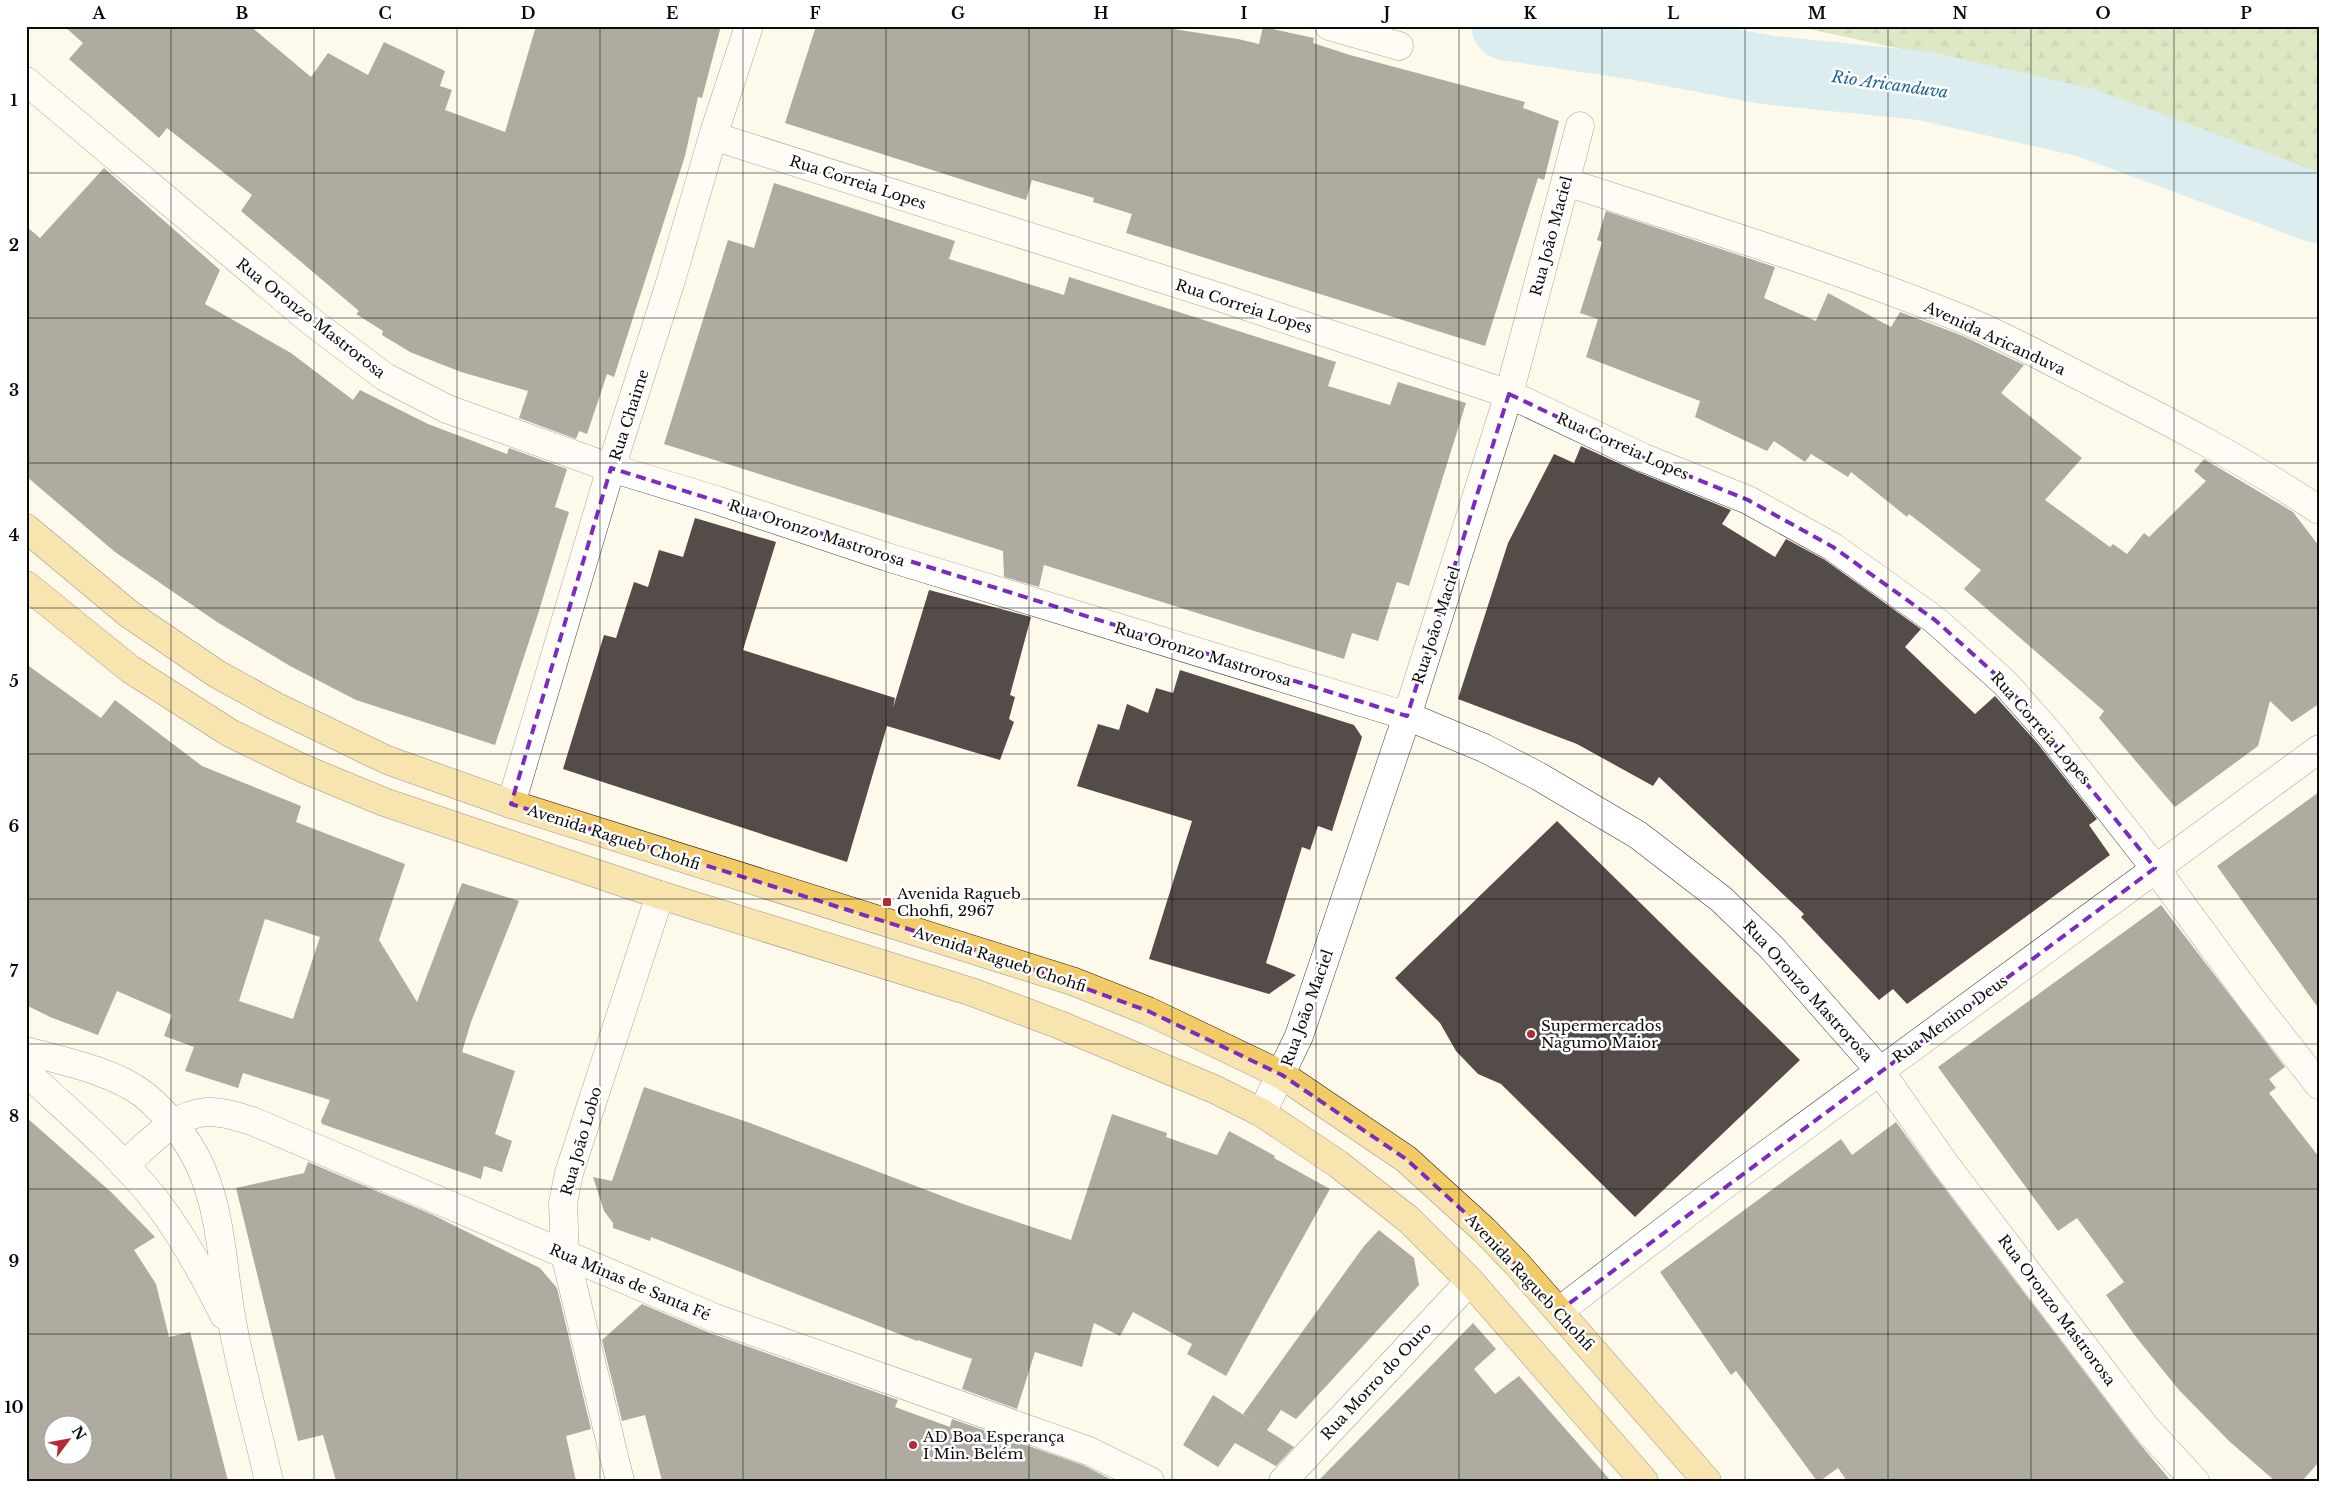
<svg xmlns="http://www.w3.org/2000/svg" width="2345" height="1507" viewBox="0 0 2345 1507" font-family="'Libre Baskerville',serif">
<defs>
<pattern id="forest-firs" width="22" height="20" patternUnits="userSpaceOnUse" patternTransform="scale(1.25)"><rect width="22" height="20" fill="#b5d697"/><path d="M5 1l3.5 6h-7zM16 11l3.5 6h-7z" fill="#9ab681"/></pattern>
</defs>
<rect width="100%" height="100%" fill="#fefaeb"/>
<polygon fill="url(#forest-firs)" points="1795,26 2319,26 2319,176 1925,54"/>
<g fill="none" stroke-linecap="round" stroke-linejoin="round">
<polyline stroke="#b2ddf3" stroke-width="69" points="1506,26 1635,45 1768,70 1925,86 2087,123 2319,209"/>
</g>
<g fill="#534c48" fill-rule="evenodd">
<polygon points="64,26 250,26 311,77 328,53 368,75 384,42 445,71 440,86 452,90 445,110 505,132 536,26 721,26 702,98 698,97 685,156 614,377 607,374 587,434 579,431 576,439 519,418 528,391 461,372 410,352 382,335 383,331 356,314 359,311 241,211 252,195 167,128 159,138 69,59 83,43"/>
<polygon points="816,26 1154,26 1238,39 1259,44 1263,27 1314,38 1313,43 1350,55 1525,102 1523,108 1559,121 1544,180 1538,178 1485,346 1126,233 1132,214 1093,202 1094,198 1032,180 1026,200 785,123"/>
<polygon points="104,168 220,270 205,304 291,353 353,400 360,390 428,424 507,454 509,448 567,469 555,507 569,512 538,614 495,745 356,700 290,666 217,622 115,552 26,476 26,226 40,238"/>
<polygon points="774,183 955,241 949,259 1064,295 1069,277 1336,362 1328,386 1390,405 1398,382 1466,403 1409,586 1397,582 1378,641 1352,633 1344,659 1044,565 1039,587 1004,577 1003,551 664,444 728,240 754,248"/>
<polygon points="1606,211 1775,267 1764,298 1816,321 1828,293 1891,327 1900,312 1963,336 2024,365 2001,393 2082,458 2045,500 2110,547 2113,544 2127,554 2144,533 2149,537 2206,481 2194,471 2204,459 2293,512 2319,546 2319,704 2292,722 2270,701 2258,746 2175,807 2099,718 2104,711 1964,589 1981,570 1926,527 1909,514 1907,517 1851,472 1848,477 1811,454 1805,462 1774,441 1767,451 1695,417 1700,401 1586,357 1598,319 1580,313 1602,242 1597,240"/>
<polygon points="1581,446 1638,472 1731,510 1722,524 1775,557 1786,539 1825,560 1921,629 1905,647 1975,714 1995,696 2038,744 2097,819 2089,825 2110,855 1907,1004 1893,989 1879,1000 1801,917 1804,914 1659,777 1653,786 1577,744 1458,699 1508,543 1554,454 1574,463"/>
<polygon points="695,518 776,542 743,650 895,698 893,708 929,590 1031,617 1010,695 1015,697 1009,719 1014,722 1000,760 887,726 847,862 563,769 604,635 616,638 634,582 648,587 659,550 683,557"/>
<path d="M26 664 101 718 115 700 202 766 301 806 296 822 405 864 379 940 417 1002 462 883 519 901 471 1022 462 1052 515 1071 495 1134 512 1141 502 1172 484 1166 481 1179 322 1124 321 1121 330 1100 243 1073 238 1088 185 1071 194 1047 164 1036 172 1015 117 991 98 1035 50 1017 26 1005ZM265 919 320 937 293 1019 239 1001Z"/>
<polygon points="1180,670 1354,725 1362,737 1332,831 1318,826 1310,850 1302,847 1266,963 1296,975 1269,994 1149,959 1192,821 1077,786 1098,724 1119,730 1127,704 1148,713 1156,688 1173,693"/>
<polygon points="2319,792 2319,1009 2217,866"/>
<polygon points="1557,821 1800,1060 1635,1217 1501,1084 1478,1074 1456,1051 1440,1023 1395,978"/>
<polygon points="2161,905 2285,1067 2269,1079 2276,1088 2269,1093 2319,1157 2319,1462 2302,1481 2275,1481 2229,1441 2179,1390 2136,1337 2106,1295 2124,1282 2077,1218 2058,1231 1938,1067"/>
<polygon points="644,1087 750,1123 963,1204 1071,1240 1112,1114 1167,1133 1166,1137 1217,1155 1229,1131 1255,1145 1275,1156 1274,1158 1330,1189 1226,1376 1187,1354 1192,1344 1133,1312 1120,1336 1094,1323 1082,1367 1035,1352 1017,1409 962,1389 972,1359 918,1340 917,1341 651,1237 650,1241 613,1228 613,1223 604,1211 593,1177 612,1181"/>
<path d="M26 1117 111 1192 155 1237 134 1250 156 1284 169 1337 190 1332 228 1481H26ZM52 1424H82V1454H52Z"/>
<polygon points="1896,1122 1933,1173 2134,1437 2171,1481 1847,1481 1838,1468 1820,1481 1817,1481 1736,1371 1731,1375 1660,1272 1841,1139 1852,1155"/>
<polygon points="308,1162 431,1214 540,1268 557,1288 591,1429 566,1436 576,1481 336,1481 323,1435 298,1441 236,1188 304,1173"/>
<polygon points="1379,1230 1414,1258 1419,1285 1296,1419 1281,1410 1267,1430 1294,1447 1276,1466 1235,1443 1218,1467 1183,1445 1213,1395 1250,1419 1243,1414 1364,1246"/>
<polygon points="642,1304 710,1333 898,1400 895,1407 950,1427 952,1419 1083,1465 1114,1481 662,1481 645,1415 622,1421 602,1340"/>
<polygon points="1473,1323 1496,1349 1474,1369 1495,1394 1519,1376 1611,1481 1318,1481"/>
</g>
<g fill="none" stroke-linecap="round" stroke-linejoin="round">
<g stroke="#3e3e3e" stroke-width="29">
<g id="minor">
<polyline points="1329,26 1399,46"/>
<polyline points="26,81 312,322 385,377 447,409 611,468 716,500 887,557 1407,716 1484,748 1538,776 1638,835 1721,899 1772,948 1880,1071 1945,1164 2146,1428 2195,1481"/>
<polyline points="713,136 1219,297 1509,394 1644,458 1748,500 1833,547 1935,620 2005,683 2050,734 2155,868 2252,1000 2319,1085"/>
<path d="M1566 182C1695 224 1824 264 1950 314 2000 333 2047 360 2095 384 2172 423 2247 462 2319 510"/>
<polyline points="511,804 611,468 672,277 713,136 749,26"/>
<path d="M26 1051C62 1061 113 1071 143 1094 229 1164 215 1242 235 1337 245 1385 258 1433 269 1481"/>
<path d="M26 1072C70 1113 118 1153 156 1201 183 1236 204 1275 224 1315"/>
<polyline points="1262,1113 1299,1036 1407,716 1509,394 1580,126"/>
<path d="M124 1165C148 1145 173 1114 207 1112 222 1111 238 1117 252 1121L715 1318 1089 1451 1150 1481"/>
<polyline points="1559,1311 1711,1195 2319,749"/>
<polyline points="620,1481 565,1254 563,1203 569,1173 660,895"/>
<polyline points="1283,1481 1470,1281"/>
</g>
</g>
<g stroke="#1c1c1c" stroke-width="29">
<g id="major">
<polyline points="26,528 129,614 217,674 275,706 387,760 511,804 1072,981 1148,1011 1282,1075 1406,1159 1484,1230 1517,1264 1707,1481"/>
<polyline points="26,585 130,669 230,733 302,768 384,802 660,895 972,992 1060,1025 1214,1089 1262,1113 1338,1164 1408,1219 1470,1281 1644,1481"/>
</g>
</g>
<use href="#minor" stroke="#fff" stroke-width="28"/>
<use href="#major" stroke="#f2cb67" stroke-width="28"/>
</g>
<path d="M0 0H2345V1507H0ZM1509 394 1644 458 1748 500 1833 547 1935 620 2005 683 2155 868 1559 1311 1484 1230 1406 1159 1282 1075 1148 1011 1010 961 511 804 611 468 1407 716Z" fill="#fefaeb" fill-opacity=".55" fill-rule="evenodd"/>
<path fill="none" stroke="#7b2cbf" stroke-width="4" stroke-dasharray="10 6" stroke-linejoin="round" d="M1509 394 1644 458 1748 500 1833 547 1935 620 2005 683 2155 868 1559 1311 1484 1230 1406 1159 1282 1075 1148 1011 1010 961 511 804 611 468 1407 716Z"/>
<path fill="none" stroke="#0b0b0b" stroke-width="1" stroke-opacity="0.55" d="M171 26V1481M314 26V1481M457 26V1481M600 26V1481M743 26V1481M886 26V1481M1029 26V1481M1172 26V1481M1316 26V1481M1459 26V1481M1602 26V1481M1745 26V1481M1888 26V1481M2031 26V1481M2174 26V1481M26 173H2319M26 318H2319M26 463H2319M26 608H2319M26 754H2319M26 899H2319M26 1044H2319M26 1189H2319M26 1334H2319"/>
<g fill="#b42b36" stroke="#fff" stroke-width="2">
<rect x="882" y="897" width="10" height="10" rx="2.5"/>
<circle cx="1531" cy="1034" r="5"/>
<circle cx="913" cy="1445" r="5"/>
</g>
<g text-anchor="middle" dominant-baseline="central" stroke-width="5" stroke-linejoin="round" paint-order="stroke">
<g font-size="15" fill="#0b0b0b" stroke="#fff">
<text transform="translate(858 182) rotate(18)">Rua Correia Lopes</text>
<text transform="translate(1551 236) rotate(-75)">Rua João Maciel</text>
<text transform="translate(1244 306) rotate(18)">Rua Correia Lopes</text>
<text transform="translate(311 318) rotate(38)">Rua Oronzo Mastrorosa</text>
<text transform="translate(1995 338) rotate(25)">Avenida Aricanduva</text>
<text transform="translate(629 415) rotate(-72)">Rua Chaime</text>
<text transform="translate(1623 446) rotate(24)">Rua Correia Lopes</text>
<text transform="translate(817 533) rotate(18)">Rua Oronzo Mastrorosa</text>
<text transform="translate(1436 625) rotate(-72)">Rua João Maciel</text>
<text transform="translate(1203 654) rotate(17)">Rua Oronzo Mastrorosa</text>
<text transform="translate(2041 728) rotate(49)">Rua Correia Lopes</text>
<text transform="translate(614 837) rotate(18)">Avenida Ragueb Chohfi</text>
<text transform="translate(1000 959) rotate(18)">Avenida Ragueb Chohfi</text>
<text transform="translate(1808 991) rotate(48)">Rua Oronzo Mastrorosa</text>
<text transform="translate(1307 1008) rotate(-70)">Rua João Maciel</text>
<text transform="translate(1950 1019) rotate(-36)">Rua Menino Deus</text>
<text transform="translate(581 1141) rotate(-74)">Rua João Lobo</text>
<text transform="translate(630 1282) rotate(23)">Rua Minas de Santa Fé</text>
<text transform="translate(1530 1282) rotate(47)">Avenida Ragueb Chohfi</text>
<text transform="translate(2057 1310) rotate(53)">Rua Oronzo Mastrorosa</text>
<text transform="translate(1376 1381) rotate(-47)">Rua Morro do Ouro</text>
</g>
<g font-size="15" fill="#0b0b0b" stroke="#fff" text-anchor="start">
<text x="897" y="893">Avenida Ragueb<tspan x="897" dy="17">Chohfi, 2967</tspan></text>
<text x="1541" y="1025">Supermercados<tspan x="1541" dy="17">Nagumo Maior</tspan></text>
<text x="923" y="1436">AD Boa Esperança<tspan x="923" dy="17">I Min. Belém</tspan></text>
</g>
<g font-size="16" font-style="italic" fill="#1b6596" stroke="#fff">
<text transform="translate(1890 84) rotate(8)">Rio Aricanduva</text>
</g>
</g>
<rect width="2345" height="1507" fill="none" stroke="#ffffff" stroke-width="55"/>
<g transform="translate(68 1440) rotate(58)"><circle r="24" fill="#ffffff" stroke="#9d9d9d"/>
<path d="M0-4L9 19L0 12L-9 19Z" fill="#b42b36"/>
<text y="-8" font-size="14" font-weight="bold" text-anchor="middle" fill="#0b0b0b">N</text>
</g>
<rect x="28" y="28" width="2290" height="1452" fill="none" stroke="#0b0b0b" stroke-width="2"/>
<g font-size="16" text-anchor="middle" font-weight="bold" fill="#0b0b0b">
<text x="99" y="19">A</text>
<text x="242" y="19">B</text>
<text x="385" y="19">C</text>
<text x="528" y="19">D</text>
<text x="672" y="19">E</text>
<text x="815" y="19">F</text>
<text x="958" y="19">G</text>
<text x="1101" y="19">H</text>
<text x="1244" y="19">I</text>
<text x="1387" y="19">J</text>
<text x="1530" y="19">K</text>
<text x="1673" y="19">L</text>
<text x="1817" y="19">M</text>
<text x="1960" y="19">N</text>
<text x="2103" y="19">O</text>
<text x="2246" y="19">P</text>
<text x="14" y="106">1</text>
<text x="14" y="251">2</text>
<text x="14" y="396">3</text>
<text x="14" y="541">4</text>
<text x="14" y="687">5</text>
<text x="14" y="832">6</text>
<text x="14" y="977">7</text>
<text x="14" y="1122">8</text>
<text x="14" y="1267">9</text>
<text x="14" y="1413">10</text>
</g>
</svg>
